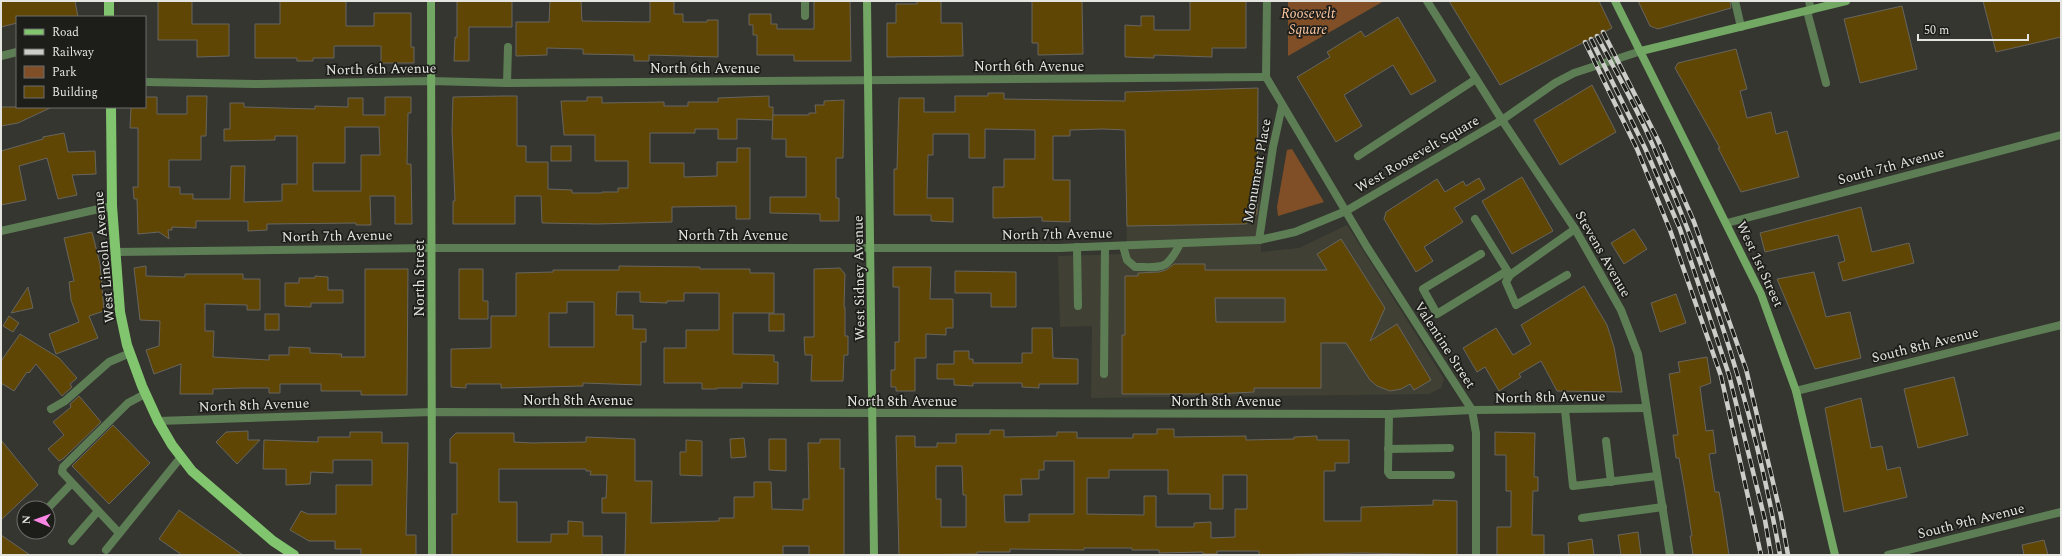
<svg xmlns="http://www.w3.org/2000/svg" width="2062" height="556" viewBox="0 0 2062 556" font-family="Spectral,serif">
<rect width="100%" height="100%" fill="#353630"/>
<polygon fill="#404134" points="1258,88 1261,252 1299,248 1347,225 1444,379 1441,388 1429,394 1091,398 1092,326 1060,327 1058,256 1127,254 1125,92"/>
<g fill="#804f27">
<polygon points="1288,1 1384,1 1288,56"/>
<polygon points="1292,149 1324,202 1278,216 1277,207 1287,150"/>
</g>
<g fill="#5f4604" stroke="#68655e" fill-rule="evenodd">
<polygon points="1,1 75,1 78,17 17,17 17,23 1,27"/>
<polygon points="158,1 192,1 192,24 229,24 229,56 197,57 197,40 158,40"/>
<polygon points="280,1 346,1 346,26 374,26 374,13 411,13 411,47 414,47 414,63 381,63 381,46 334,46 334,58 313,58 313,61 297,61 297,58 255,58 255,24 280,24"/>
<polygon points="457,1 512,1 512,27 469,27 469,61 454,61 455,37 457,37"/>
<polygon points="550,1 581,1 582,21 650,22 650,1 674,1 674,14 683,14 683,22 707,22 707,20 718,20 718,57 649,55 649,61 634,61 634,55 583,54 583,49 547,48 547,55 516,56 516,22 549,22"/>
<polygon points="814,1 850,1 851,61 794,61 794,55 757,55 757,35 753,35 753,25 749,25 749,14 771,14 771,24 777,24 777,29 814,29"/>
<polygon points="917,1 941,1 941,23 962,23 963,56 887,57 887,23 896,23 896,4 917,4"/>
<polygon points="1032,1 1082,1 1083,54 1038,55 1038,43 1032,43"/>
<polygon points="1190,1 1246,1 1246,48 1212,48 1212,57 1154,55 1154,58 1125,57 1125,25 1141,26 1141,16 1154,16 1154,30 1190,30"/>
<polygon points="1449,1 1599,1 1612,28 1500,85"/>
<polygon points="1638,1 1730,1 1731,8 1658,29 1650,26"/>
<polygon points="1983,1 2061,1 2061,37 1996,52"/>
<polygon points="1902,6 1917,69 1860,83 1844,19"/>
<polygon points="1398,17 1436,81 1411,95 1393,65 1344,95 1362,126 1336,142 1297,77 1330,57 1327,52 1361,31 1365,37"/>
<polygon points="1736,49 1747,89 1740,91 1747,118 1771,112 1776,134 1787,131 1799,177 1741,192 1718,148 1720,148 1675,68 1678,63"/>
<polygon points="1592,85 1616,132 1560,165 1534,120"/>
<polygon points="1258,88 1257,214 1246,224 1127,226 1125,130 1103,129 1070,130 1070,136 1053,136 1053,180 1070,180 1070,222 1042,221 1042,217 993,218 993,187 1004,187 1004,159 1035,159 1035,130 985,129 985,158 969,158 969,134 933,134 933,155 928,155 927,198 953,198 953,222 931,221 931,215 894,215 894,169 897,169 899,98 924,98 924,112 955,112 955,96 988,96 988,93 1004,93 1004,99 1125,101 1125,92"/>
<path d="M187 96H207L206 136H201V160H169V187H180V194H193V199H230L231 166H245L244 202 282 201V184H297V136H275V140L224 141V129H230V103H244V107L315 109V106L348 107V98H363V115H385V97H411V113H408L407 164H411L412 224H395V196H370L371 225H356V223L267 224V230L248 231V221H196V228L172 227V230H168L169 239 159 232 138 234 137 199H134L133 187H138V128H130L131 107H145V97H157V114H187ZM345 127H379L380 155H361V191H313V163H345Z"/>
<polygon points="502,96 517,96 517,146 526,146 526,162 548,162 548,189 572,190 572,193 602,193 602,192 618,192 618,188 628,188 628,161 595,161 595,135 564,135 561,101 587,101 587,97 602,97 602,103 664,102 664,106 688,106 688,102 718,102 718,98 769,96 769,107 773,107 773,120 737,119 737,139 718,139 718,129 695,129 695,133 650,133 650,163 684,163 684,177 717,176 717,162 737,162 737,148 750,148 750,219 736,219 736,206 672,207 672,222 597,224 542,223 541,196 515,196 515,224 453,224 453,201 455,201 452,130 453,97"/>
<polygon points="844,100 843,158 836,158 836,198 839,198 839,221 820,221 820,214 770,213 770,197 806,197 806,157 786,157 786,139 772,139 773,115 809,115 809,113 816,113 815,105 824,105 824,101"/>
<polygon points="1,107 52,107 18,123 1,126"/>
<polygon points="64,133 68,152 95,151 96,174 72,175 77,195 58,199 47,158 19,166 26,200 1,205 1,151 43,139 43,137"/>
<rect x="551" y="146" width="20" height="15"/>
<polygon points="1522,177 1553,231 1512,254 1482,201"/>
<polygon points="1479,178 1485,189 1454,208 1463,222 1424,247 1433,261 1416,272 1384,219 1386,212 1437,179 1445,192 1463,181 1466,186"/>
<polygon points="1861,207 1872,252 1909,243 1914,263 1843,281 1838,263 1845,261 1838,235 1765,252 1760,233"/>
<polygon points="1634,229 1647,249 1624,264 1611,243"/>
<polygon points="92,232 100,264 104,311 89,316 98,338 56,354 49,334 79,322 71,300 69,282 74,281 64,238"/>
<path d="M1341 239 1385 308 1370 341 1397 324 1431 380 1414 390 1410 384 1401 389 1390 391 1377 386 1370 380 1346 343H1321V388H1254V392L1216 394H1122V335H1125V276H1138V273L1159 272 1166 270 1174 264H1205V270H1327L1317 254ZM1215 298H1285V322H1216Z"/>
<polygon points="146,266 146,276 185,277 185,274 243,274 243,279 260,279 260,310 247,310 247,305 205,304 205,331 214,331 213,357 269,360 269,355 289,355 289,347 310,348 310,353 342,354 341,357 365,357 365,269 408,269 407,395 361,395 361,391 321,391 321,384 280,384 280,393 269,393 269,388 242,388 213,389 213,394 180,394 181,364 154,374 146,350 159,346 160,321 140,320 134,268"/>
<path d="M619 266 700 267V269H750V273H774V313H733V354L774 355V362H778V384L742 383V388H717V389H702V383H664V348H686V330H719V293H684V301H667V303L640 302V292H617L616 315H633V329H646V342H641V385L583 383V386L501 388V384H466V388L451 387V349L491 348V316H516V273L553 272V270H619ZM567 302H594V347H549V313H567Z"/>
<polygon points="893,267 931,267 930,299 953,299 953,328 946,328 946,335 926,334 926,358 915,358 915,391 896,391 896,387 891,387 891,370 895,370 895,342 899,342 899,287 893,287"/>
<polygon points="840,268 845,274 844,307 845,307 845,336 848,336 848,355 844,355 843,381 811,381 812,355 805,355 804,337 814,337 814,269"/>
<polygon points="459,269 483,269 483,301 488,301 488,319 459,319"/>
<polygon points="955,271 1016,272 1016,307 991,307 991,293 955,293"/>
<polygon points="1814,272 1826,317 1850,312 1861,358 1815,369 1777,279"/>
<polygon points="315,276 328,277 328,290 343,290 343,303 311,303 311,307 285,306 285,283 299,283 299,278 315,278"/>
<polygon points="1584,286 1607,325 1614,347 1622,392 1557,391 1541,361 1519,374 1521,377 1499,391 1485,367 1477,372 1463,348 1496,328 1513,355 1531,344 1521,325"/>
<polygon points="28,287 33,308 11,313"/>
<polygon points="1676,294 1686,323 1660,332 1651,303"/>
<rect x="265" y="314" width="14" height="16"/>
<rect x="769" y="314" width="15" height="17"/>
<polygon points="9,316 19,323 13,332 3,326"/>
<polygon points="1032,328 1052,328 1053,358 1078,359 1078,384 1039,384 1039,388 1022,387 1022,383 973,383 973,386 954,385 954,379 937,379 937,364 954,364 954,351 969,351 969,359 973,359 973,363 1022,363 1022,353 1032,353"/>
<polygon points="20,334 59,358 77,378 70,384 72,387 62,396 36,364 29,373 27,372 14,391 1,383 1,361"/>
<polygon points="1707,357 1711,383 1700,387 1706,431 1713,430 1716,453 1709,454 1715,492 1719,492 1722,509 1729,555 1693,555 1690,536 1692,536 1684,486 1679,458 1676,458 1673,435 1678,435 1669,374 1680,372 1678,362"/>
<polygon points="1954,377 1968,435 1918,448 1904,389"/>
<polygon points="79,396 101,422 64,458 59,461 48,449 64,435 53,422 71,407 70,404"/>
<polygon points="1861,398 1871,448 1882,446 1887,470 1900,467 1907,497 1844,512 1825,408"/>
<polygon points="113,425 150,463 109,504 72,466"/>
<path d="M1157 429H1174V437L1246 436V440L1294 439V437L1317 436V440H1349V463H1335V471H1324V521H1361V507L1433 505V500L1457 501V555L1361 553 1259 555V551H1217V554H1203V552L1159 553V550H1132V548H1084V550L1010 549V552H977V554L899 555 896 436H915V447H937V443H956V434H990V430H1004V437L1057 436V432H1077V438H1133V434H1157ZM1044 461H1074V514H1029V522H1005L1004 495H1022L1021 479H1039V470H1044ZM936 466H962L963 495H966V527H941V499H936ZM1109 470H1168V494H1210V509H1223V475H1247V509H1235V537L1211 538V522L1194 523V527H1156V496H1144V515L1087 514V478H1109Z"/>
<polygon points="248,431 248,440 260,440 237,464 216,442 226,432"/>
<polygon points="350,432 382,432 382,443 408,443 406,535 416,535 416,555 361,555 361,549 335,549 335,541 309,541 290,530 301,511 308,514 336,514 336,485 372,485 372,460 333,460 333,473 311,472 310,484 286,485 286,469 263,469 264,440 318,442 318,437 350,437"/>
<polygon points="1495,432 1535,433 1534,477 1538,477 1538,491 1533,491 1532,535 1544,535 1544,555 1497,555 1497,527 1511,527 1511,491 1506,491 1506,455 1495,455"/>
<polygon points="456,433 514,433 514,442 532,443 586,442 586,437 635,439 635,481 652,481 651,523 719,521 719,518 734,518 734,497 754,497 754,482 771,482 772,509 803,510 803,499 809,499 808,443 820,443 820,439 840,439 840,469 844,468 844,555 809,555 809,546 783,546 783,555 625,555 626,513 602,513 602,498 606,498 607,475 590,475 591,471 586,471 586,469 499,469 499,502 517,502 517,542 551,542 551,534 568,534 568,521 583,522 583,536 602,536 602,555 452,555 452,514 457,514 457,463 450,463 450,439"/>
<polygon points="744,438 746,457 731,458 730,439"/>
<polygon points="769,439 786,439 786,471 769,470"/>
<polygon points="1,440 38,485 1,520"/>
<polygon points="686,440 702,441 702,476 680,475 680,452 686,452"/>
<polygon points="179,510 200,525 243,555 182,555 159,539"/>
<polygon points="1638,532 1641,555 1621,555 1618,535"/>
<polygon points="1,535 30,555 1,555"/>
<polygon points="1592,539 1594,555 1569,555 1568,543"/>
<polygon points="2044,540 2048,555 2024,555 2022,545"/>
</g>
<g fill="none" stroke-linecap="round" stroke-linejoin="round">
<g stroke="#5d7e55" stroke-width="8">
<polyline points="1735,1 1741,27"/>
<polyline points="1809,1 1811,10"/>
<polyline points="1807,11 1826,83"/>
<polyline points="805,16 805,1"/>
<polyline points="507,83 508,47"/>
<polyline points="1358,156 1476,79"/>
<polyline points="1475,219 1510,275 1575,229"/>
<path d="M1123 246 1127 260 1135 267C1163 267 1166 271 1180 244"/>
<polyline points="1077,247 1078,306"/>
<polyline points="1481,254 1423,289 1437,314 1507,271"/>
<polyline points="1510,275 1506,282 1516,305 1567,275"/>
<polyline points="1104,374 1105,247"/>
<polyline points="51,409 65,401 109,362 130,353"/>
<polyline points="1565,410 1573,486 1657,476"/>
<polyline points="1389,414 1388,472 1390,475 1451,475"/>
<polyline points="1606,441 1611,482"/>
<polyline points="1388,449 1450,448"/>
<polyline points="48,508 71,484"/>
<polyline points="1582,518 1663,507"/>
<polyline points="119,533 62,472 63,467 128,403 145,394"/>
<polyline points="72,541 98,511"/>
<polyline points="106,550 181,457"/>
</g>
<g stroke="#5d7e55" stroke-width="8">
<polyline points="1427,1 1502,120 1575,229 1621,310 1638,354 1670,555"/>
<polyline points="1,56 17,52"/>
<polyline points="1266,77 1367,247 1472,410 1476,433 1476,555"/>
<polyline points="1266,77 1267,1"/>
<polyline points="145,82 258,84 431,81 507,83 1266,77"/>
<polyline points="1727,223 2061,135"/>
<polyline points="1,231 112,206"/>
<polyline points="1259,240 1273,147 1282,106"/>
<polyline points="115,252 432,248 1059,248 1259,240 1295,232 1346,211 1502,120 1555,83 1574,73 1641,51"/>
<polyline points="1796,391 2061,325"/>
<polyline points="158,421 432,412 1389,414 1472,410 1646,408"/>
<polyline points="1888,555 2061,512"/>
</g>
<g stroke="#72a764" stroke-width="8">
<polyline points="431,1 432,555"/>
<polyline points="867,1 874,555"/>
<polyline points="1615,1 1761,294 1796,391 1835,555"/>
<polyline points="1641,51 1846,1"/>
</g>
<g stroke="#81c66e" stroke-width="10">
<polyline points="109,1 109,17"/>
<polyline points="111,107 112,206 120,312 127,345 142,386 158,421 172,445 192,471 273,541 294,555"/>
</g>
<g stroke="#cccdc9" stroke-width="4.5">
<g id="rail">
<polyline points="1603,32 1658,140 1694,222 1746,369 1781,516 1788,555"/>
<path d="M1597 36C1616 72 1637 108 1653 146 1711 277 1755 414 1780 555"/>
<polyline points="1591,39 1645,148 1680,229 1729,375 1765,520 1771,555"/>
<polyline points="1585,42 1637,149 1670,230 1721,376 1761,555"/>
</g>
</g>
<use href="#rail" stroke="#1d1d1a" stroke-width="3" stroke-dasharray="9" stroke-linecap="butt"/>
</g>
<g text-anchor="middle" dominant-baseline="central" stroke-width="3.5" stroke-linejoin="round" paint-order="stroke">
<g font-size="14" font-style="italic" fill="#ffc9a2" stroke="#1d1d1a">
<text x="1308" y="13">Roosevelt<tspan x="1308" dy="16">Square</tspan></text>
</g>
<g font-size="14" fill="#e4e5e1" stroke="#1d1d1a">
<text x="1029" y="66">North 6th Avenue</text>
<text x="705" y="68">North 6th Avenue</text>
<text transform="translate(381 69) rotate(-1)">North 6th Avenue</text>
<text transform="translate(1417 154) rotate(-30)">West Roosevelt Square</text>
<text transform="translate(1891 166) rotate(-15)">South 7th Avenue</text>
<text transform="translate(1257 171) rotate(-80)">Monument Place</text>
<text transform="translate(1057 234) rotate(-1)">North 7th Avenue</text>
<text x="733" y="235">North 7th Avenue</text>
<text transform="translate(337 236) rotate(-1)">North 7th Avenue</text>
<text transform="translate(1603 254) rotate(60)">Stevens Avenue</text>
<text transform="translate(104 257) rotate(-95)">West Lincoln Avenue</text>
<text transform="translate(1760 264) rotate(65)">West 1st Street</text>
<text transform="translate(419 278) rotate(-90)">North Street</text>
<text transform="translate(859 278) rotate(-91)">West Sidney Avenue</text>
<text transform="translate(1445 345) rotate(57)">Valentine Street</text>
<text transform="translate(1925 345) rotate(-14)">South 8th Avenue</text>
<text transform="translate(1550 397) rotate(-1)">North 8th Avenue</text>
<text x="578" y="400">North 8th Avenue</text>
<text x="902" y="401">North 8th Avenue</text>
<text x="1226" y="401">North 8th Avenue</text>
<text transform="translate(254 405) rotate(-2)">North 8th Avenue</text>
<text transform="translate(1971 521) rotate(-14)">South 9th Avenue</text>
</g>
</g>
<rect width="2062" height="556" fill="none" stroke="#e4e5e1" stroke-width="4"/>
<rect x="16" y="16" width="130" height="92" fill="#1d1d1a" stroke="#6d6d6a"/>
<rect x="24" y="29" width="20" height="6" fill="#81c66e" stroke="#6d6d6a"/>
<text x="52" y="36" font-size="12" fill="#e4e5e1">Road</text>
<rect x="24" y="49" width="20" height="6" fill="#cccdc9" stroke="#6d6d6a"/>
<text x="52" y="56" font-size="12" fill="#e4e5e1">Railway</text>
<rect x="24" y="66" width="20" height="12" fill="#804f27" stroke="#6d6d6a"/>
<text x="52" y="76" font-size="12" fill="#e4e5e1">Park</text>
<rect x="24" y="86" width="20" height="12" fill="#5f4604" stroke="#6d6d6a"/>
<text x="52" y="96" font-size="12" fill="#e4e5e1">Building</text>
<g transform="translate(36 520) rotate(272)"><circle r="19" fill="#1d1d1a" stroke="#6d6d6a"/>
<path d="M0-3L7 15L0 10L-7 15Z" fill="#fc86e4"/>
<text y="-6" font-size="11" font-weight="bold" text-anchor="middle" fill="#e4e5e1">N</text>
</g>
<path d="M1918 34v6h110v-6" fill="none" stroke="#e4e5e1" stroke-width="2"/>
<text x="1924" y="34" font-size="12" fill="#e4e5e1" stroke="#1d1d1a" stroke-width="3" paint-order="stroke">50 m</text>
</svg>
